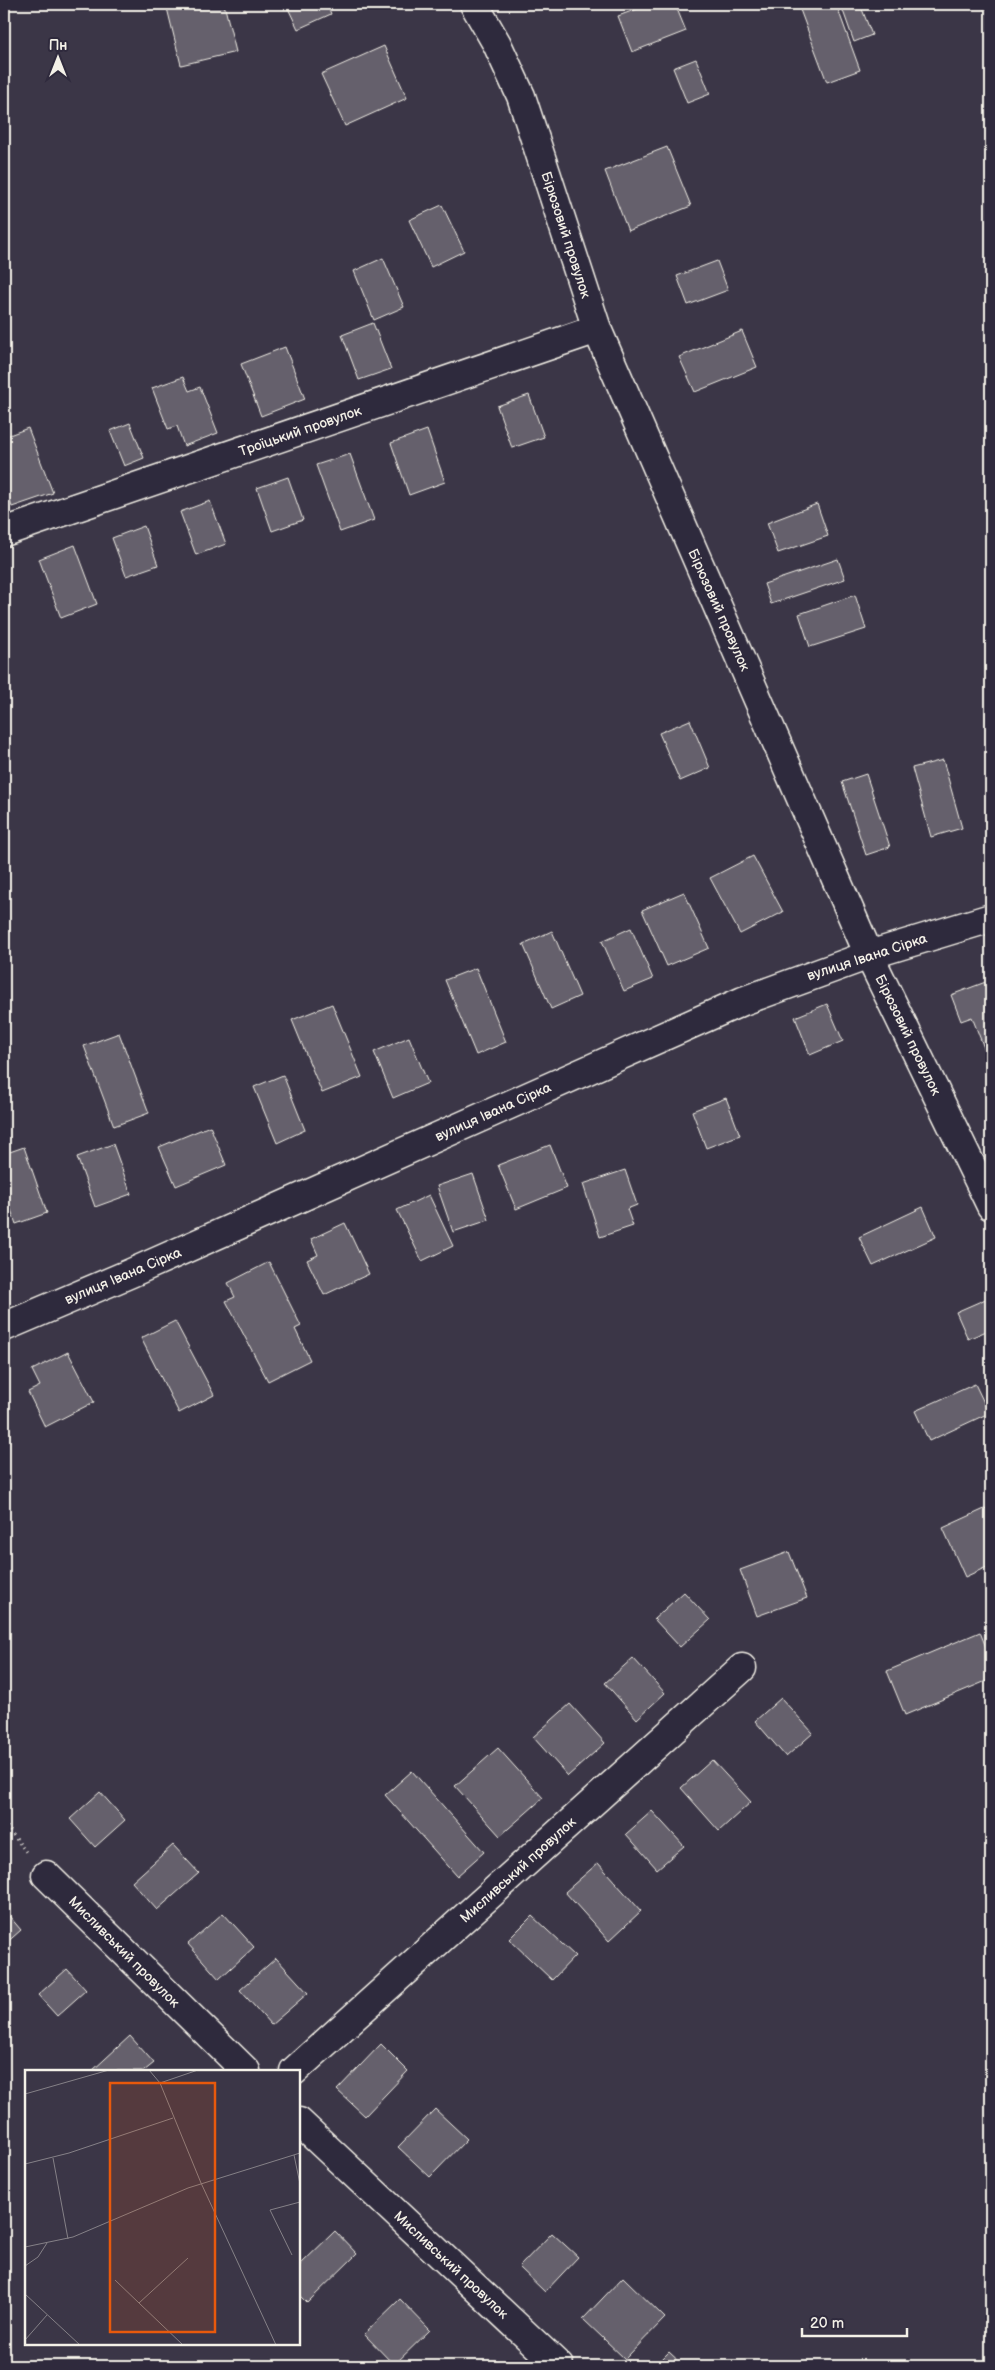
<svg xmlns="http://www.w3.org/2000/svg" width="995" height="2370" viewBox="0 0 995 2370" font-family="'Balsamiq Sans',sans-serif">
<rect width="100%" height="100%" fill="#3b3647"/>
<filter id="ink" filterUnits="userSpaceOnUse"><feTurbulence type="fractalNoise" baseFrequency=".02" numOctaves="2"/><feDisplacementMap in="SourceGraphic" scale="10" xChannelSelector="R" yChannelSelector="G"/><feConvolveMatrix kernelMatrix="1 2 1 2 8 2 1 2 1" color-interpolation-filters="sRGB"/></filter>
<g filter="url(#ink)">
<g fill="#65616c" stroke="#f4f1e8">
<polygon points="184,4 224,4 236,52 181,65 167,8"/>
<polygon points="286,4 327,4 331,14 298,29"/>
<polygon points="651,4 675,4 686,31 632,52 618,16"/>
<polygon points="808,4 836,4 860,70 827,82 799,7"/>
<polygon points="844,4 860,4 872,35 854,42 841,5"/>
<polygon points="981,4 991,4 991,7 983,9"/>
<polygon points="384,46 407,98 345,126 321,74"/>
<polygon points="696,59 710,94 687,103 673,68"/>
<polygon points="667,147 691,206 628,231 605,171"/>
<polygon points="442,205 464,251 431,267 409,220"/>
<polygon points="383,258 404,307 374,320 354,271"/>
<polygon points="717,261 728,290 688,305 677,276"/>
<polygon points="373,323 391,369 359,380 342,335"/>
<polygon points="742,331 757,367 695,392 679,357"/>
<polygon points="285,347 305,399 261,416 241,364"/>
<polygon points="183,377 189,391 200,387 218,433 184,446 177,426 168,429 152,388"/>
<polygon points="529,395 544,437 512,448 497,406"/>
<polygon points="130,423 144,458 124,466 110,431"/>
<polygon points="28,428 53,493 12,507 4,485 4,437"/>
<polygon points="427,430 445,482 409,495 391,443"/>
<polygon points="350,454 374,520 340,532 316,465"/>
<polygon points="288,477 303,520 272,531 257,488"/>
<polygon points="210,501 226,544 196,555 180,512"/>
<polygon points="817,504 828,536 778,553 767,523"/>
<polygon points="144,526 158,565 126,576 112,538"/>
<polygon points="75,545 97,604 61,618 39,559"/>
<polygon points="838,559 845,579 771,604 764,584"/>
<polygon points="855,595 866,629 810,647 799,614"/>
<polygon points="690,720 710,768 680,781 659,733"/>
<polygon points="943,760 962,828 931,837 912,768"/>
<polygon points="866,774 890,847 866,855 842,782"/>
<polygon points="753,856 783,912 740,934 710,878"/>
<polygon points="684,892 709,948 667,966 642,910"/>
<polygon points="631,928 653,979 624,991 602,941"/>
<polygon points="552,931 580,996 551,1009 523,944"/>
<polygon points="476,968 506,1042 476,1055 445,980"/>
<polygon points="991,980 991,1066 972,1017 961,1021 951,995"/>
<polygon points="332,1004 362,1077 322,1093 292,1020"/>
<polygon points="827,1004 843,1041 810,1055 795,1017"/>
<polygon points="119,1033 149,1113 114,1126 84,1046"/>
<polygon points="409,1037 428,1083 393,1098 374,1052"/>
<polygon points="283,1075 305,1130 277,1143 254,1087"/>
<polygon points="726,1098 740,1135 706,1148 692,1111"/>
<polygon points="210,1126 226,1165 176,1186 159,1147"/>
<polygon points="113,1144 131,1194 95,1207 77,1157"/>
<polygon points="550,1145 567,1188 516,1209 498,1165"/>
<polygon points="24,1147 47,1213 16,1224 4,1190 4,1154"/>
<polygon points="625,1170 637,1205 627,1209 633,1226 600,1237 583,1184"/>
<polygon points="473,1174 489,1220 453,1232 437,1186"/>
<polygon points="429,1195 453,1246 422,1261 397,1210"/>
<polygon points="923,1207 936,1237 873,1266 859,1237"/>
<polygon points="345,1223 369,1274 324,1295 307,1260 318,1255 311,1239"/>
<polygon points="269,1262 301,1326 295,1329 310,1360 268,1381 226,1301 235,1297 228,1283"/>
<polygon points="988,1298 991,1305 991,1329 968,1339 956,1312"/>
<polygon points="175,1321 214,1395 179,1413 141,1338"/>
<polygon points="68,1352 94,1402 45,1427 28,1392 40,1386 32,1370"/>
<polygon points="975,1384 989,1413 929,1441 915,1411"/>
<polygon points="991,1506 991,1565 965,1577 943,1528"/>
<polygon points="789,1552 807,1598 757,1616 740,1570"/>
<polygon points="684,1592 710,1620 680,1647 654,1619"/>
<polygon points="991,1612 991,1628 986,1615"/>
<polygon points="980,1632 991,1660 991,1679 905,1715 887,1671"/>
<polygon points="633,1658 665,1693 637,1719 605,1683"/>
<polygon points="781,1698 813,1733 786,1757 755,1721"/>
<polygon points="570,1704 605,1743 568,1776 533,1737"/>
<polygon points="498,1748 543,1798 500,1836 455,1786"/>
<polygon points="712,1760 751,1802 719,1831 681,1788"/>
<polygon points="412,1771 484,1852 457,1876 385,1795"/>
<polygon points="100,1792 125,1820 95,1847 70,1819"/>
<polygon points="652,1811 684,1846 657,1869 626,1834"/>
<polygon points="173,1845 199,1873 157,1910 132,1882"/>
<polygon points="598,1863 641,1911 609,1941 565,1892"/>
<polygon points="4,1910 21,1930 4,1945"/>
<polygon points="223,1913 254,1947 219,1979 188,1944"/>
<polygon points="532,1916 575,1956 552,1980 509,1939"/>
<polygon points="276,1958 308,1993 271,2025 240,1990"/>
<polygon points="67,1969 86,1990 57,2016 38,1995"/>
<polygon points="130,2036 154,2063 144,2071 92,2071"/>
<polygon points="381,2044 408,2071 365,2116 337,2090"/>
<polygon points="435,2109 467,2139 430,2177 398,2147"/>
<polygon points="335,2231 357,2254 307,2303 299,2295 299,2266"/>
<polygon points="552,2233 578,2257 545,2292 519,2267"/>
<polygon points="623,2277 665,2318 625,2359 583,2319"/>
<polygon points="400,2299 430,2330 394,2365 364,2334"/>
<polygon points="669,2352 684,2366 655,2366"/>
</g>
<g fill="none" stroke-linecap="round" stroke-linejoin="round">
<g stroke="#f4f1e8" stroke-width="31">
<g id="street">
<polyline points="474,4 497,44 521,96 597,329 869,955 991,1206"/>
<polyline points="4,532 597,329"/>
<polyline points="46,1875 246,2071"/>
<polyline points="294,2071 742,1668"/>
<polyline points="299,2122 559,2366"/>
</g>
</g>
<g stroke="#f4f1e8" stroke-width="31">
<polyline id="secondary" points="4,1327 131,1273 743,1001 869,955 991,918"/>
</g>
<polyline stroke="#f4f1e8" stroke-width="3" stroke-dasharray="1 4" stroke-linecap="butt" points="4,1823 26,1852"/>
<use href="#street" stroke="#2f2a3d" stroke-width="28"/>
<use href="#secondary" stroke="#2f2a3d" stroke-width="28"/>
</g>
</g>
<g text-anchor="middle" dominant-baseline="central" stroke-width="4" stroke-linejoin="round" paint-order="stroke">
<g font-size="14" fill="#f4f1e8" stroke="#2f2a3d">
<text transform="translate(566 235) rotate(72)">Бірюзовий провулок</text>
<text transform="translate(300 431) rotate(-19)">Троїцький провулок</text>
<text transform="translate(719 610) rotate(66)">Бірюзовий провулок</text>
<text transform="translate(867 957) rotate(-18)">вулиця Івана Сірка</text>
<text transform="translate(908 1035) rotate(64)">Бірюзовий провулок</text>
<text transform="translate(493 1112) rotate(-24)">вулиця Івана Сірка</text>
<text transform="translate(123 1276) rotate(-23)">вулиця Івана Сірка</text>
<text transform="translate(518 1870) rotate(-42)">Мисливський провулок</text>
<text transform="translate(124 1952) rotate(45)">Мисливський провулок</text>
<text transform="translate(451 2265) rotate(43)">Мисливський провулок</text>
</g>
</g>
<g transform="translate(25 2070)">
<rect width="275" height="275" fill="#3b3647"/>
<path fill="none" stroke="#858187" stroke-width="1" d="M124 0 135 13 173 0M135 13 176 113 251 275M0 24 84 0M269 85 275 114M28 88 43 169M0 94 44 83 148 48M0 177 48 167 163 118 275 83M267 185 245 140 275 132M0 196 13 187 22 173M90 210 114 233 163 188M0 224 55 275M114 233 158 275M0 270 22 245"/>
<path fill="#e8590c" fill-opacity="0.15" stroke="#e8590c" stroke-width="2.5" d="M85 13H190V262H85Z"/>
<rect width="275" height="275" fill="none" stroke="#f4f1e8" stroke-width="2.5"/>
</g>
<rect width="995" height="2370" fill="none" stroke="#2f2a3d" stroke-width="20"/>
<rect x="10" y="10" width="975" height="2350" fill="none" stroke="#f4f1e8" stroke-width="2" filter="url(#ink)"/>
<g transform="translate(58 58)" stroke="#2f2a3d" stroke-width="4" paint-order="stroke">
<path d="M0-4L9 19L0 12L-9 19Z" fill="#f4f1e8"/>
<text y="-8" font-size="14" font-weight="bold" text-anchor="middle" fill="#f4f1e8">Пн</text>
</g>
<path d="M802 2328v8h105v-8" fill="none" stroke="#f4f1e8" stroke-width="2.5"/>
<text x="810" y="2328" font-size="15" fill="#f4f1e8" stroke="#2f2a3d" stroke-width="4" paint-order="stroke">20 m</text>
</svg>
